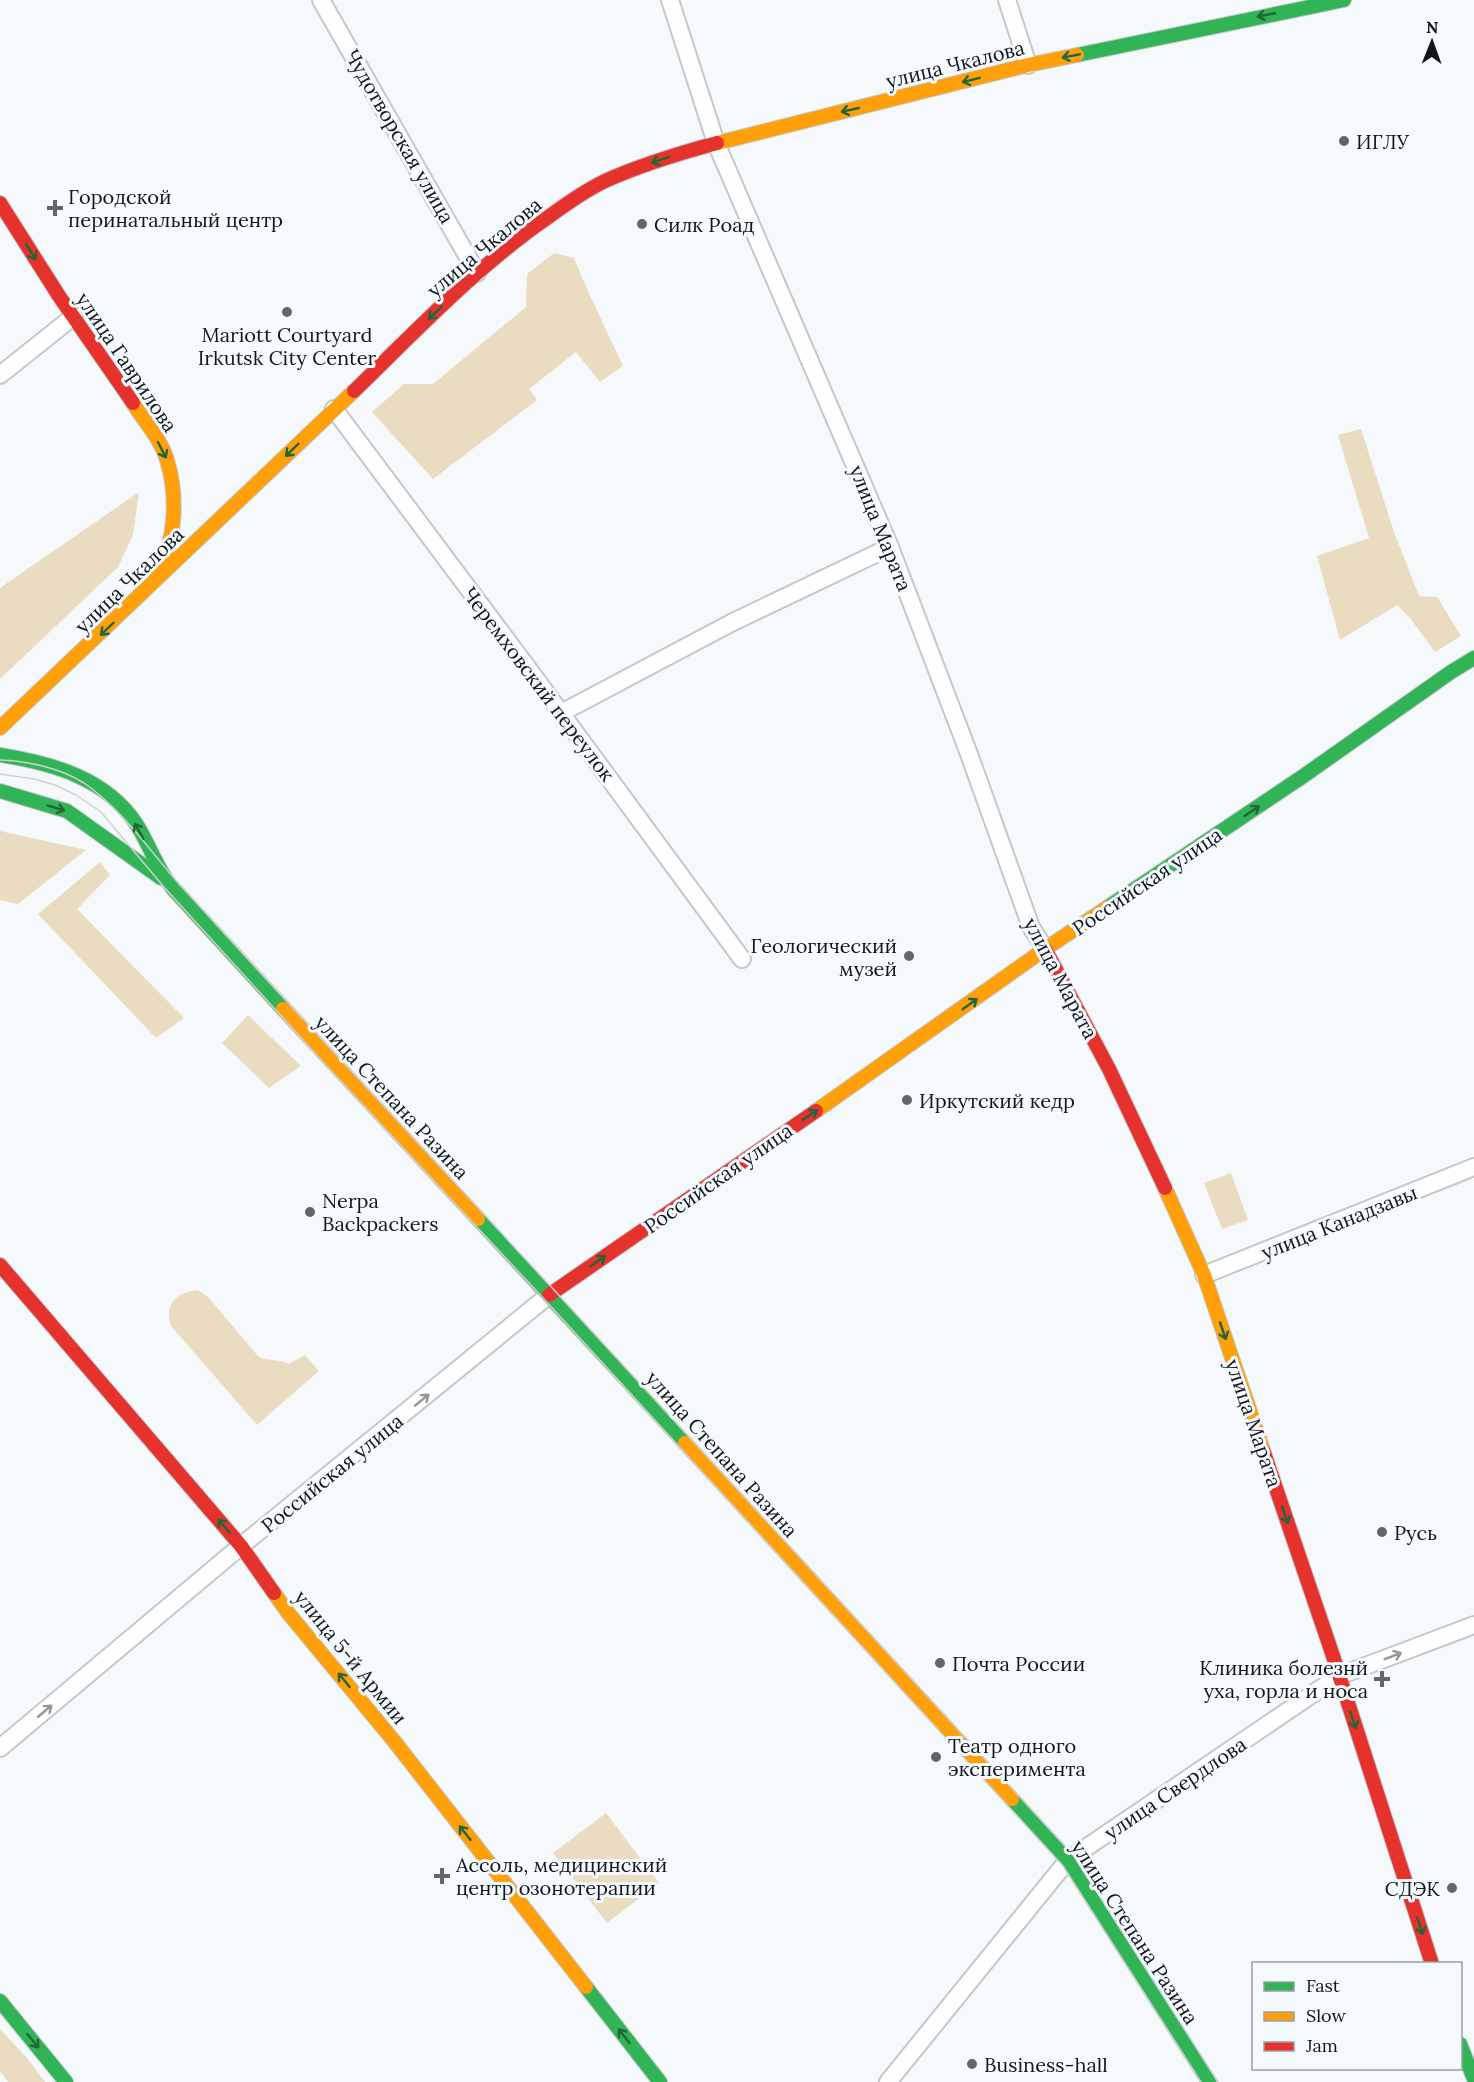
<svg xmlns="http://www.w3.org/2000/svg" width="1474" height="2082" viewBox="0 0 1474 2082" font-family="Lora,serif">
<rect width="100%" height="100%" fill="#f6f9fb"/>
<g fill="#e9dcc0">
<polygon points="554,253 574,258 587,289 623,366 600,382 576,352 529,389 537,400 433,479 372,412 404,384 433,384 526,307 527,274"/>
<polygon points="1361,429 1394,532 1419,596 1437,597 1461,636 1435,652 1410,618 1397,605 1340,640 1317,556 1369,538 1338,435"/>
<polygon points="139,492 133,535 118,567 0,679 0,588"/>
<polygon points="0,831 86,850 18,904 0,900"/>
<polygon points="100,862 110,875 77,909 184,1018 156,1038 38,914"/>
<polygon points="248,1015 301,1066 269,1088 222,1043"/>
<polygon points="1231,1173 1248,1220 1222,1229 1204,1183"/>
<path d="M198 1290 209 1298 258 1356C269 1362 276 1358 289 1364L305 1355 319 1371 257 1425 171 1326C164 1303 176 1293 198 1290Z"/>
<polygon points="606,1813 659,1883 607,1923 553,1853"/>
<polygon points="0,2029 27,2058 45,2082 8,2082 0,2071"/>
</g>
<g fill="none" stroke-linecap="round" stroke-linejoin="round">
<g stroke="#c4c8cb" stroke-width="20">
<g id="street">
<polyline points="321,0 477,273"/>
<polyline points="670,0 716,143 890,547 969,754 1031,927 1045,949"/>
<polyline points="1007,0 1028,65"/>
<polyline points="0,375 74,316"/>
<polyline points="334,409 530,671 742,959"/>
<polyline points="561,713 731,623 890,547"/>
<polyline points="1204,1275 1474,1167"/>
<polyline points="0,1748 241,1546 549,1295"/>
<polyline points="888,2082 1068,1860 1339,1676 1474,1625"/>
</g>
</g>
<g stroke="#c4c8cb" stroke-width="16">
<g id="fast">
<polyline points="1077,55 1344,0"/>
<path d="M0 755C51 763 107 778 137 825 150 846 158 871 174 890L283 1009"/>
<polyline points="0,791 67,811 161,878"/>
<polyline points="1108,907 1302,777 1451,672 1474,658"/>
<polyline points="478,1219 685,1443"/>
<polyline points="1012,1799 1068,1860 1209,2082"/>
<polyline points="586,1987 660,2082"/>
<polyline points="0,2001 66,2082"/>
<polyline points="1460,2044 1474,2079"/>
</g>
</g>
<g stroke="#c4c8cb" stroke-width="16">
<g id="slow">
<polyline points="717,143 1028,65 1077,55"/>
<path d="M133 403C144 421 161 439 167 460 178 496 176 542 157 574"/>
<polyline points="0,728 354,391"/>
<polyline points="283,1009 478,1219"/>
<polyline points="816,1111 1045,949 1108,907"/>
<polyline points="1165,1188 1204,1275 1263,1450"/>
<polyline points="685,1443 1012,1799"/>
<polyline points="274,1593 289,1614 394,1741 586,1987"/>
</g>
</g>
<g stroke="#c4c8cb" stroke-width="16">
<g id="jam">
<polyline points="0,203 59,296 133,403"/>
<path d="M354 391C416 331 476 267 547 218 566 204 584 191 605 181 640 165 680 153 717 143"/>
<polyline points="1045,949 1109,1069 1165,1188"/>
<polyline points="0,1265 241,1546 274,1593"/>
<polyline points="549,1295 816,1111"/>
<polyline points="1263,1450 1332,1653 1432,1964"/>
</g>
</g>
<use href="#street" stroke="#fefefe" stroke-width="16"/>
<use href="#fast" stroke="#30b455" stroke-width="14"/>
<use href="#slow" stroke="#ff9f0a" stroke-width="14"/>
<use href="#jam" stroke="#e5322d" stroke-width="14"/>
<g stroke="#cfd0d1" stroke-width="1.5">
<path d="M0 760C28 761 60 768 84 783 119 807 146 845 173 877L555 1291 1074 1856 1218 2082"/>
<polyline points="0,774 34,779 55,785 76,795 101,812 163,886 324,1063 544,1299 1063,1866 1201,2082"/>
</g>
</g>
<defs><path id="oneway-shaft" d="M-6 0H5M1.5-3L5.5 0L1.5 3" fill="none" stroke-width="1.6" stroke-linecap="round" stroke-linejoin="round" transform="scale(1.5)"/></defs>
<g stroke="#216538">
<use href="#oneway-shaft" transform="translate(1266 15) rotate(169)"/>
<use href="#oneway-shaft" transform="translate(1071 56) rotate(169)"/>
<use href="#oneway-shaft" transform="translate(971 80) rotate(166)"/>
<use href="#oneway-shaft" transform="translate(850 110) rotate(167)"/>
<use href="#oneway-shaft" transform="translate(660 160) rotate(161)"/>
<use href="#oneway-shaft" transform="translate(31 252) rotate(58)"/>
<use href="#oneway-shaft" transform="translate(435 313) rotate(137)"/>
<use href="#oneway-shaft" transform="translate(162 450) rotate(63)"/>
<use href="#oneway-shaft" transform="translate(292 450) rotate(136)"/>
<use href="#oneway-shaft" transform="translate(107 629) rotate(136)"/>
<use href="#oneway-shaft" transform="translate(56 808) rotate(17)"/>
<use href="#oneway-shaft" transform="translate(1252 811) rotate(-34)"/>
<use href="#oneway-shaft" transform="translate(139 831) rotate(-120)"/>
<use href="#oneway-shaft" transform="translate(970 1004) rotate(-36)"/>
<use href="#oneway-shaft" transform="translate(810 1115) rotate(-34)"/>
<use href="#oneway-shaft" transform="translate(598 1261) rotate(-35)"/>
<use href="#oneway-shaft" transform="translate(1223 1331) rotate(71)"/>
<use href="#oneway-shaft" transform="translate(1285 1515) rotate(71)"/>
<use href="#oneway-shaft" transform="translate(224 1526) rotate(-130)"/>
<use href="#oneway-shaft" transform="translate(344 1680) rotate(-129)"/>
<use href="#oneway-shaft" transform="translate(1353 1720) rotate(72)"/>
<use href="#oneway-shaft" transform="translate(465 1833) rotate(-128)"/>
<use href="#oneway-shaft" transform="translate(1420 1926) rotate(72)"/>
<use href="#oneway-shaft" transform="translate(624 2036) rotate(-128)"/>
<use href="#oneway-shaft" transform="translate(33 2041) rotate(51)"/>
</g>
<g stroke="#949697">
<use href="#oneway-shaft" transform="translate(422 1400) rotate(-39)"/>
<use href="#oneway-shaft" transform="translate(1393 1656) rotate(-21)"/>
<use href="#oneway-shaft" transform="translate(45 1711) rotate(-40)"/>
</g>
<g fill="#626569" stroke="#f4f9fd" stroke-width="2">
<circle cx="1344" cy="141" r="6"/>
<path d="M52 199h6v6h6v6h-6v6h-6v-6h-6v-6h6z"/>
<circle cx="642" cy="224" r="6"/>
<circle cx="287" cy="312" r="6"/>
<circle cx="909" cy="956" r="6"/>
<circle cx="907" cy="1100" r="6"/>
<circle cx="310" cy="1212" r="6"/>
<circle cx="1382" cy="1532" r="6"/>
<circle cx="940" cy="1663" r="6"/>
<path d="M1379 1670h6v6h6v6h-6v6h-6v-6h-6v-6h6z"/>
<circle cx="936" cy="1757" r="6"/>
<path d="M439 1867h6v6h6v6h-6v6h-6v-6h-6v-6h6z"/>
<circle cx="1452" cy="1888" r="6"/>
<circle cx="972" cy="2064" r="6"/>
</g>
<g text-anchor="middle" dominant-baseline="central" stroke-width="6" stroke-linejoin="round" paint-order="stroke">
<g font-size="20" fill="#12161a" stroke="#f4f9fd">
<text transform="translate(955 64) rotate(-14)">улица Чкалова</text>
<text transform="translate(400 136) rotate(60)">Чудотворская улица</text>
<text transform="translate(484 247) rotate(-40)">улица Чкалова</text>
<text transform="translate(127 362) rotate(56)">улица Гаврилова</text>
<text transform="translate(881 528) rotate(68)">улица Марата</text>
<text transform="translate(129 580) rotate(-44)">улица Чкалова</text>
<text transform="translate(539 684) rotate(53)">Черемховский переулок</text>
<text transform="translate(1147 881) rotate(-34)">Российская улица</text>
<text transform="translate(1061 978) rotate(62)">улица Марата</text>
<text transform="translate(392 1097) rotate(47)">улица Степана Разина</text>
<text transform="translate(718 1178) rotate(-35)">Российская улица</text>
<text transform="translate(1339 1222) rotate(-22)">улица Канадзавы</text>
<text transform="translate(1254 1423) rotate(71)">улица Марата</text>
<text transform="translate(722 1454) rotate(48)">улица Степана Разина</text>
<text transform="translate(332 1473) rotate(-39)">Российская улица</text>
<text transform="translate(351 1657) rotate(51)">улица 5-й Армии</text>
<text transform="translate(1175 1788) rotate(-34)">улица Свердлова</text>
<text transform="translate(1135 1932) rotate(57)">улица Степана Разина</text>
</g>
<g font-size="20" fill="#12161a" stroke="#f4f9fd" text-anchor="start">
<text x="1356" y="141">ИГЛУ</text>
<text x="68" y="196">Городской<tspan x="68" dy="23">перинатальный центр</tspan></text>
<text x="654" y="224">Силк Роад</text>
<text x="287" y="334" text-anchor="middle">Mariott Courtyard<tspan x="287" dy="23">Irkutsk City Center</tspan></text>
<text x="897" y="945" text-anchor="end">Геологический<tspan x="897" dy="23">музей</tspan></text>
<text x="919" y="1100">Иркутский кедр</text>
<text x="322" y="1200">Nerpa<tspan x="322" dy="23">Backpackers</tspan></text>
<text x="1394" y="1532">Русь</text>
<text x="952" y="1663">Почта России</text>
<text x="1368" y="1667" text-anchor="end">Клиника болезнй<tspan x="1368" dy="23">уха, горла и носа</tspan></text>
<text x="948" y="1745">Театр одного<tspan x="948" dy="23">эксперимента</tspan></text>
<text x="456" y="1864">Ассоль, медицинский<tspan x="456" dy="23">центр озонотерапии</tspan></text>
<text x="1440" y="1888" text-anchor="end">СДЭК</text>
<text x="984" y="2064">Business-hall</text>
</g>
</g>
<rect x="1252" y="1962" width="210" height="108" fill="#f4f9fd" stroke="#9a9ea2" stroke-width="1.5"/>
<rect x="1264" y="1982" width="30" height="9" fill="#30b455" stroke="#9a9ea2" stroke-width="1.5"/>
<text x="1306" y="1992" font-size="18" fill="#12161a">Fast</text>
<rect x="1264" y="2012" width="30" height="9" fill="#ff9f0a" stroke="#9a9ea2" stroke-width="1.5"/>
<text x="1306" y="2022" font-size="18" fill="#12161a">Slow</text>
<rect x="1264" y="2042" width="30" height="9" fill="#e5322d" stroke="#9a9ea2" stroke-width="1.5"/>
<text x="1306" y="2052" font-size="18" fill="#12161a">Jam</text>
<g transform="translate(1432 42) rotate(1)" stroke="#f4f9fd" stroke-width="4.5" paint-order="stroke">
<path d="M0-4.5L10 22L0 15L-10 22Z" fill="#12161a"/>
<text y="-9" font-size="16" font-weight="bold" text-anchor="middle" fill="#12161a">N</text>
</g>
</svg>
